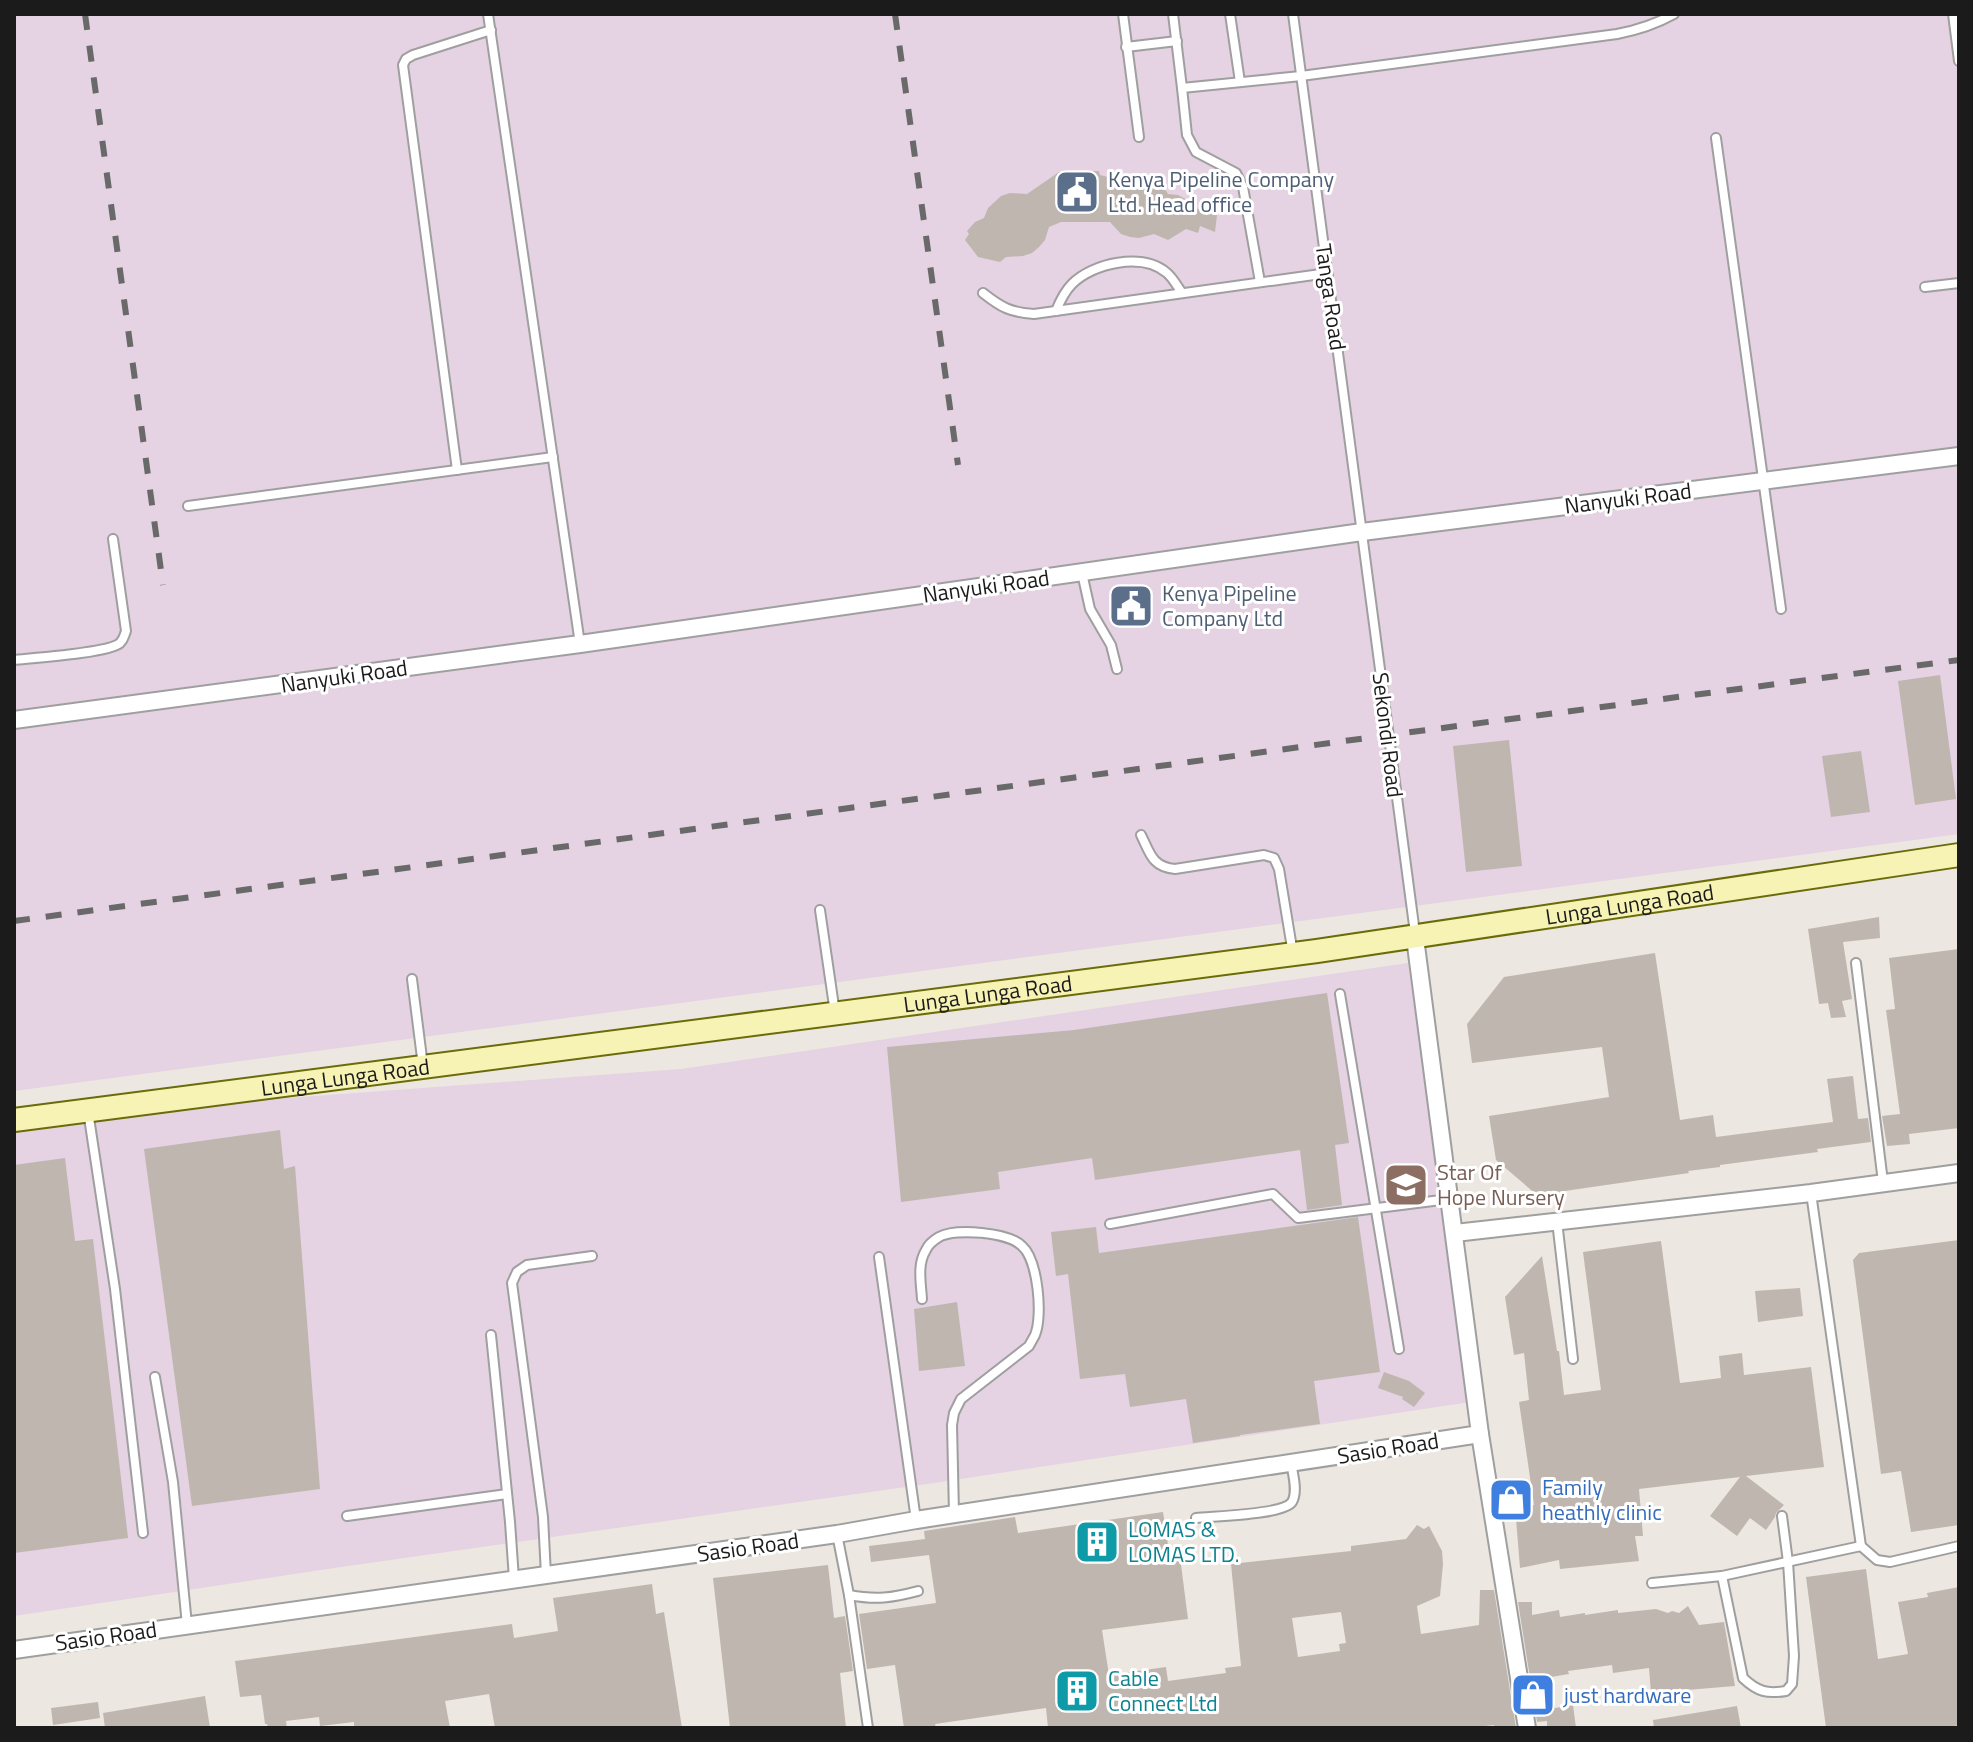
<svg xmlns="http://www.w3.org/2000/svg" width="1973" height="1742" viewBox="0 0 1973 1742" font-family="'Titillium Web',sans-serif">
<rect width="100%" height="100%" fill="#ece7e0"/>
<g fill="#e5d2e3">
<polygon points="14,14 1959,14 1959,834 14,1091"/>
<polygon points="1408,963 1470,1402 934,1483 334,1568 14,1616 14,1131 261,1100 681,1069"/>
</g>
<g fill="#c0b6b0" fill-rule="evenodd">
<polygon points="1099,171 1100,175 1120,180 1137,174 1155,179 1162,184 1168,194 1178,195 1191,202 1189,206 1217,215 1215,232 1200,226 1198,233 1186,229 1168,240 1154,234 1139,238 1130,237 1121,234 1110,222 1061,222 1049,227 1045,240 1039,247 1032,253 1023,256 1006,257 1000,262 978,257 965,240 969,234 967,231 975,222 984,218 988,208 1001,196 1010,193 1027,194 1059,172"/>
<polygon points="1940,675 1956,799 1915,805 1898,681"/>
<polygon points="1509,740 1522,866 1466,872 1453,746"/>
<polygon points="1861,751 1870,812 1831,817 1822,756"/>
<polygon points="1879,917 1880,938 1843,942 1852,999 1842,1001 1846,1017 1831,1018 1828,1003 1819,1004 1808,929"/>
<polygon points="1959,949 1959,1128 1909,1134 1910,1144 1887,1146 1882,1116 1900,1114 1886,1010 1895,1009 1889,958"/>
<polygon points="1655,953 1680,1120 1713,1115 1716,1137 1833,1122 1827,1079 1853,1076 1858,1119 1868,1118 1871,1142 1817,1149 1818,1152 1720,1165 1720,1167 1688,1171 1689,1173 1537,1195 1496,1160 1489,1116 1609,1097 1602,1047 1472,1063 1467,1024 1504,977"/>
<polygon points="1327,993 1349,1143 1335,1145 1342,1205 1307,1210 1300,1150 1095,1180 1092,1158 998,1172 1000,1189 901,1202 887,1047 1074,1030"/>
<polygon points="280,1130 284,1169 295,1166 320,1489 192,1506 144,1149"/>
<polygon points="65,1158 75,1241 93,1239 128,1538 14,1553 14,1165"/>
<polygon points="1358,1217 1380,1372 1314,1381 1320,1424 1240,1435 1240,1436 1193,1443 1186,1399 1130,1407 1125,1374 1080,1379 1068,1274 1056,1276 1051,1232 1096,1227 1099,1253"/>
<polygon points="1959,1240 1959,1525 1911,1532 1901,1471 1881,1474 1853,1260 1859,1253"/>
<polygon points="1661,1241 1680,1383 1721,1378 1719,1356 1742,1353 1744,1375 1811,1367 1824,1467 1746,1476 1784,1505 1776,1513 1775,1517 1766,1530 1750,1518 1737,1536 1710,1516 1740,1477 1639,1489 1643,1536 1635,1536 1639,1561 1560,1569 1559,1560 1520,1568 1515,1506 1534,1505 1519,1402 1529,1400 1524,1353 1514,1355 1505,1297 1542,1256 1557,1351 1559,1351 1564,1395 1601,1390 1583,1252"/>
<polygon points="1800,1288 1803,1316 1758,1322 1755,1291"/>
<polygon points="957,1302 965,1366 919,1371 914,1309"/>
<polygon points="1384,1372 1409,1381 1425,1393 1414,1407 1402,1399 1403,1397 1378,1388"/>
<path d="M1163 1512 1170 1558 1180 1557 1188 1619 1102 1630 1109 1675 1166 1667 1168 1681 1226 1673 1225 1668 1241 1666 1231 1564 1351 1551V1546L1406 1539 1417 1525 1424 1529 1429 1526 1442 1551 1443 1564 1440 1596 1417 1606 1421 1634 1479 1625 1480 1590H1494L1516 1728H1494V1725L1469 1728H1048L1046 1708 935 1724 936 1728H904L895 1665 867 1669 859 1614 936 1603 929 1555 871 1562 869 1546 925 1539 924 1531 1015 1517 1018 1533ZM1341 1612 1346 1643 1339 1644 1340 1651 1298 1657 1292 1618Z"/>
<polygon points="828,1565 834,1618 845,1616 853,1671 840,1673 846,1728 730,1728 713,1578"/>
<polygon points="1866,1569 1878,1659 1908,1654 1898,1602 1928,1597 1927,1593 1959,1587 1959,1725 1946,1728 1826,1728 1806,1577"/>
<polygon points="652,1584 656,1614 664,1612 682,1728 495,1728 489,1694 445,1701 450,1728 354,1728 354,1722 320,1726 319,1717 286,1721 287,1728 268,1728 267,1724 265,1724 261,1695 240,1697 235,1661 512,1624 514,1638 558,1631 553,1598"/>
<polygon points="1518,1602 1532,1602 1532,1615 1559,1610 1560,1617 1585,1613 1585,1615 1618,1610 1618,1613 1656,1609 1668,1613 1672,1611 1679,1613 1688,1606 1699,1625 1724,1622 1735,1686 1651,1693 1649,1668 1613,1673 1612,1665 1568,1671 1569,1674 1551,1677 1555,1708 1573,1705 1576,1728 1547,1728 1547,1721 1537,1722"/>
<polygon points="205,1696 210,1728 105,1728 103,1713"/>
<polygon points="98,1702 100,1718 53,1725 51,1708"/>
<polygon points="1737,1706 1741,1728 1654,1728 1653,1720"/>
</g>
<g fill="none" stroke-linecap="round" stroke-linejoin="round">
<g stroke="#9f9f9f" stroke-width="12">
<g id="lane">
<polyline points="488,14 580,644"/>
<polyline points="1123,14 1139,137"/>
<path d="M1173 14 1182 88 1301 76 1617 34C1638 30 1656 24 1674 14"/>
<polyline points="1230,14 1240,82"/>
<polyline points="1293,14 1415,933"/>
<polyline points="1953,14 1959,61"/>
<polyline points="1126,47 1177,41"/>
<polyline points="1182,88 1187,135 1196,152 1236,173 1243,187 1260,282"/>
<polyline points="1716,138 1781,609"/>
<polyline points="1925,287 1959,283"/>
<path d="M983 293C1002 308 1010 312 1034 314L1328 273"/>
<path d="M1056 311C1060 301 1065 291 1072 284 1093 263 1142 252 1167 273 1173 278 1177 286 1182 293"/>
<polyline points="457,470 403,65 406,59 413,55 491,30"/>
<polyline points="188,506 553,457"/>
<polyline points="1082,573 1090,609 1111,645 1117,669"/>
<path d="M14 660C33 658 109 653 120 643 124 639 124 636 126 631L113 539"/>
<path d="M1141 835C1150 853 1152 867 1175 869L1264 855 1274 858 1279 869 1293 954"/>
<polyline points="820,910 835,1013"/>
<polyline points="1856,963 1883,1182"/>
<polyline points="412,979 423,1066"/>
<polyline points="1340,994 1399,1349"/>
<polyline points="88,1111 115,1289 143,1533"/>
<polyline points="1811,1193 1861,1546 1877,1560 1890,1562 1959,1546"/>
<polyline points="1557,1221 1573,1359"/>
<polyline points="1110,1224 1273,1194 1298,1218 1449,1199"/>
<polyline points="879,1257 916,1520"/>
<path d="M922 1299C921 1283 917 1264 926 1250 928 1245 934 1240 939 1237 956 1228 1008 1232 1022 1246 1038 1260 1043 1316 1035 1335 1033 1339 1031 1342 1029 1346L961 1399 954 1413 952 1425 954 1514"/>
<polyline points="491,1335 510,1522 514,1579"/>
<polyline points="155,1377 173,1482 187,1625"/>
<polyline points="347,1516 507,1494"/>
<path d="M1196 1518C1214 1516 1283 1515 1292 1502 1298 1492 1293 1474 1291 1463"/>
<polyline points="837,1534 849,1595 868,1728"/>
<polyline points="546,1575 543,1517 512,1283 517,1272 527,1265 592,1256"/>
<path d="M1722 1576 1743 1678C1758 1692 1767 1694 1786 1691L1792 1684 1794 1656 1788 1562 1782 1516"/>
<polyline points="1652,1583 1722,1576 1861,1546"/>
<path d="M849 1595C876 1600 892 1598 918 1591"/>
</g>
</g>
<g stroke="#9f9f9f" stroke-width="20">
<g id="street">
<polyline points="14,720 580,644 1362,532 1959,456"/>
<polyline points="1415,938 1480,1434 1527,1728"/>
<polyline points="1455,1233 1811,1193 1959,1173"/>
<polyline points="14,1650 837,1534 916,1520 1480,1434"/>
</g>
</g>
<g stroke="#6a6b09" stroke-width="26">
<g id="secondary">
<path id="s1" d="M14 1120 1317 951 1959 855"/>
</g>
</g>
<use href="#lane" stroke="#fff" stroke-width="8"/>
<use href="#street" stroke="#fff" stroke-width="16"/>
<use href="#secondary" stroke="#f6f3b4" stroke-width="22"/>
<g stroke="#696969" stroke-width="6" stroke-dasharray="16 16" stroke-linecap="butt">
<polyline points="85,14 163,585"/>
<polyline points="895,14 958,465"/>
<polyline points="14,921 1389,735 1959,660"/>
</g>
</g>
<defs>
<g id="civic-square" transform="scale(2.3)"><rect x="-9" y="-9" width="18" height="18" rx="4" fill="#5c6f8a" stroke="#fff"/><path d="M-.6-6.5H3V-4.5H.6V-3L4-1V1h2V6H-6V1h2V-1L-.6-3ZM-1.2 2.5V6h2.4V2.5Z" fill="#fff"/></g>
<g id="school-square" transform="scale(2.3)"><rect x="-9" y="-9" width="18" height="18" rx="4" fill="#8d6e63" stroke="#fff"/><path d="M0-5L7-2L0 1L-7-2ZM-4 1L0 2.5L4 1V4Q0 6-4 4Z" fill="#fff"/></g>
<g id="shop-square" transform="scale(2.3)"><rect x="-9" y="-9" width="18" height="18" rx="4" fill="#3f7fe0" stroke="#fff"/><path d="M-5-2.5h2.3a2.7 3.5 0 0 1 5.4 0H5L5.5 6h-11ZM-1.5-2.5h3a1.5 2.3 0 0 0-3 0Z" fill="#fff"/></g>
<g id="building-square" transform="scale(2.3)"><rect x="-9" y="-9" width="18" height="18" rx="4" fill="#0f9aa8" stroke="#fff"/><path d="M-4-6H4V6H1V3H-1V6H-4ZM-2.5-4.3h1.7v1.8h-1.7ZM.8-4.3h1.7v1.8H.8ZM-2.5-1h1.7V.8h-1.7ZM.8-1h1.7V.8H.8Z" fill="#fff"/></g>
</defs>
<g fill-rule="evenodd">
<use href="#civic-square" x="1077" y="192"/>
<use href="#civic-square" x="1131" y="606"/>
<use href="#school-square" x="1406" y="1185"/>
<use href="#shop-square" x="1511" y="1500"/>
<use href="#building-square" x="1097" y="1542"/>
<use href="#building-square" x="1077" y="1691"/>
<use href="#shop-square" x="1533" y="1695"/>
</g>
<g text-anchor="middle" dominant-baseline="central" stroke-width="6" stroke-linejoin="round" paint-order="stroke">
<g font-size="22" fill="#4e5e75" stroke="#fff" text-anchor="start">
<text x="1108" y="179">Kenya Pipeline Company<tspan x="1108" dy="25">Ltd. Head office</tspan></text>
<text x="1162" y="593">Kenya Pipeline<tspan x="1162" dy="25">Company Ltd</tspan></text>
</g>
<g font-size="22" fill="#1b1b1b" stroke="#fff">
<text transform="translate(1331 297) rotate(82)">Tanga Road</text>
<text transform="translate(1628 498) rotate(-7)">Nanyuki Road</text>
<text transform="translate(986 586) rotate(-8)">Nanyuki Road</text>
<text transform="translate(344 676) rotate(-8)">Nanyuki Road</text>
<text transform="translate(1388 735) rotate(83)">Sekondi Road</text>
<text stroke="none"><textPath href="#s1" startOffset="1630">Lunga Lunga Road</textPath></text>
<text stroke="none"><textPath href="#s1" startOffset="982">Lunga Lunga Road</textPath></text>
<text stroke="none"><textPath href="#s1" startOffset="334">Lunga Lunga Road</textPath></text>
<text transform="translate(1388 1448) rotate(-9)">Sasio Road</text>
<text transform="translate(748 1547) rotate(-8)">Sasio Road</text>
<text transform="translate(106 1636) rotate(-8)">Sasio Road</text>
</g>
<g font-size="22" fill="#785e54" stroke="#fff" text-anchor="start">
<text x="1437" y="1172">Star Of<tspan x="1437" dy="25">Hope Nursery</tspan></text>
</g>
<g font-size="22" fill="#366cbe" stroke="#fff" text-anchor="start">
<text x="1542" y="1487">Family<tspan x="1542" dy="25">heathly clinic</tspan></text>
<text x="1564" y="1695">just hardware</text>
</g>
<g font-size="22" fill="#0d838f" stroke="#fff" text-anchor="start">
<text x="1128" y="1529">LOMAS &amp;<tspan x="1128" dy="25">LOMAS LTD.</tspan></text>
<text x="1108" y="1678">Cable<tspan x="1108" dy="25">Connect Ltd</tspan></text>
</g>
</g>
<rect width="1973" height="1742" fill="none" stroke="#1b1b1b" stroke-width="32"/>
</svg>
